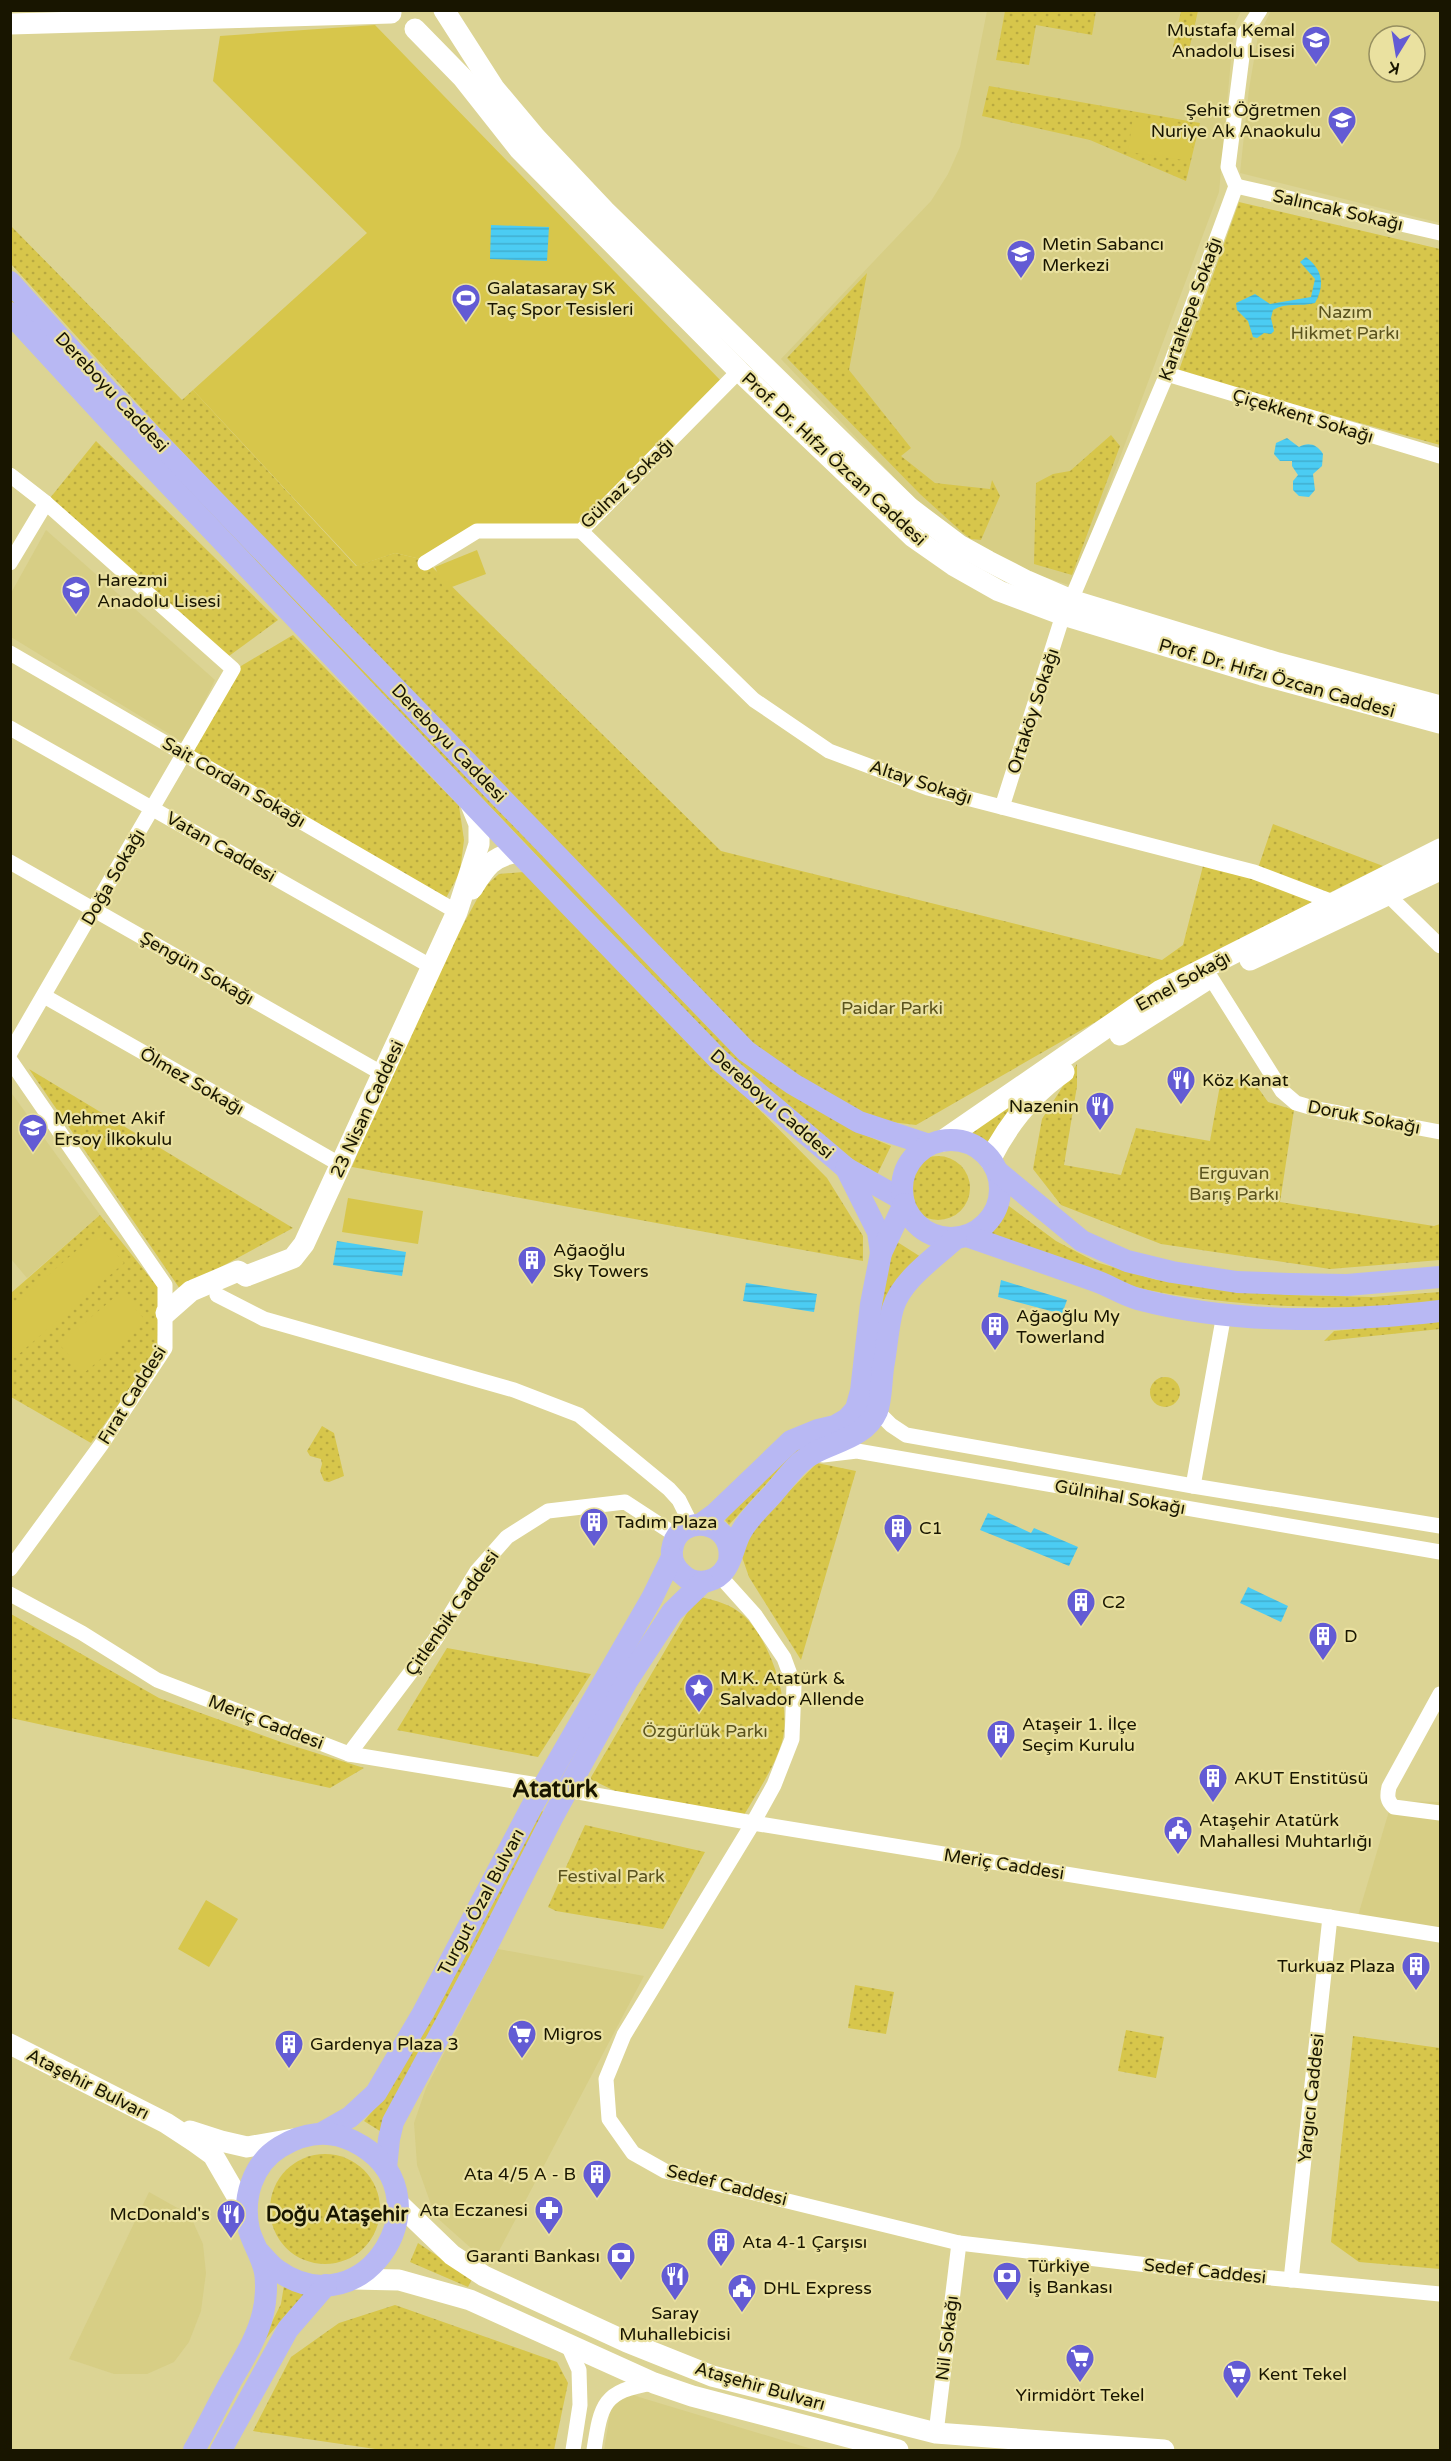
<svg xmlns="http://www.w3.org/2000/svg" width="1451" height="2461" viewBox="0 0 1451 2461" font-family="'Varela Round',sans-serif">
<defs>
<pattern id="grass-dots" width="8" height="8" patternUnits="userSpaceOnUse" patternTransform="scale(1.5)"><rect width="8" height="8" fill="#d7c64b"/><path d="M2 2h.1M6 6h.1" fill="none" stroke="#b8a940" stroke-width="1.8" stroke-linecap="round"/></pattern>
<pattern id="water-rules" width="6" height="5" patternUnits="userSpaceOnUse" patternTransform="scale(1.5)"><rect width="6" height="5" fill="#4bccf3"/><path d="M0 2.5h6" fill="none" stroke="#41aecf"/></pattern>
</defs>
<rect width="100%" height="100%" fill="#dcd494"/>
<g fill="#d7ce85" fill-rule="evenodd">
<path d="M1438 10 1440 12V223L1240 173 1249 89 1258 36 1271 11ZM1379 36H1415V72H1379Z"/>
<polygon points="987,11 1241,11 1234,26 1219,192 1072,586 1016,568 934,519 781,359 931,201 948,174 960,147"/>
<polygon points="46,530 215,680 184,743 11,637 11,593"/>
<polygon points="10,1091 100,1215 27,1278 11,1259"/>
<polygon points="1392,1801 1440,1802 1440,1933 1357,1919"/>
<polygon points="498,1949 644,1976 491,2266 435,2216 417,2165 414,2123 426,2088"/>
<polygon points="149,2192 190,2215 203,2244 206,2273 201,2311 189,2342 174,2362 147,2374 114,2374 69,2359"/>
<polygon points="626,2391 639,2397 815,2450 604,2450 611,2407"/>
</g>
<g fill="url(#grass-dots)">
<polygon points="1005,11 1005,10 1096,11 1092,35 1036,25 1029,65 996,60"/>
<polygon points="1181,11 1198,11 1189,50 1173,47"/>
<polygon points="989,86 1200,123 1186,181 1090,140 982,116"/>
<polygon points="1239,202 1440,249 1440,445 1178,373"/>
<polygon points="10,225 182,400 193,390 356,566 395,553 425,560 721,851 1162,960 1183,945 1206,854 1258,868 1273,824 1383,866 1323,896 1179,974 916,1125 858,1118 746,1051 155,423 11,264"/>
<polygon points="867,273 849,370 911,448 901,456 935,483 990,489 992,480 1000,496 981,540 971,539 963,533 920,494 787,358"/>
<polygon points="10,291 642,954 848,1128 891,1146 874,1181 717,1047 526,844 158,461 11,301"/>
<polygon points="1111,435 1120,446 1072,575 1034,564 1036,483 1053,474 1070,471"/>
<polygon points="96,441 278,620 229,656 46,503"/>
<polygon points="293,635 459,806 464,840 460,872 445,900 185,752 241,666"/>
<polygon points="524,872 827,1178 863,1236 863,1261 352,1167 382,1093 430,986 483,888 499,874"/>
<polygon points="1077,1064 1077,1086 1064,1165 1121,1175 1136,1128 1210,1141 1220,1085 1249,1075 1268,1102 1294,1110 1280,1202 1434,1226 1440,1224 1440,1260 1330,1269 1161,1244 1061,1205 1033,1169 1042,1119"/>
<polygon points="29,1069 293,1228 180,1289"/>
<polygon points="1025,1095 984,1146 952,1128"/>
<circle cx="938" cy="1188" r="32"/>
<path d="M1005 1203 1056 1241 1096 1262 1157 1280 1290 1295 1373 1297 1440 1292V1304C1413 1308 1386 1307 1358 1307 1275 1308 1190 1302 1109 1281 1068 1270 1027 1254 987 1240L998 1224Z"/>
<polygon points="100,1215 160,1290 157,1350 91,1443 11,1397 11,1293"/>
<polygon points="891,1238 921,1257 894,1285 886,1309 869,1408 863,1417 843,1434 793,1454 729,1525 725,1520 789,1451 850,1425 861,1412 867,1392"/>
<polygon points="1440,1321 1440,1329 1324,1341 1334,1331"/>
<circle cx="1165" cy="1392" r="15"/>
<polygon points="322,1426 334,1433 344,1476 329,1482 324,1481 320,1471 322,1464 321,1459 310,1456 307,1451"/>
<polygon points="817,1463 856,1471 801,1660 749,1577 742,1557 750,1531"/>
<path d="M701 1597C717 1601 730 1604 743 1615 771 1640 792 1705 782 1742 774 1768 758 1791 744 1815L615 1791 590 1779 687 1613Z"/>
<polygon points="11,1614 159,1698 281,1742 364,1768 330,1788 11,1718"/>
<polygon points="447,1648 591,1674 538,1757 397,1730"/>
<polygon points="541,1811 545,1812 383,2133 364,2121 387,2094"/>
<polygon points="585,1825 705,1852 663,1929 556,1911 548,1907"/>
<polygon points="855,1985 894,1992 886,2034 848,2028"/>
<polygon points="1126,2030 1164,2037 1156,2078 1118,2071"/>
<polygon points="1353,2036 1440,2048 1440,2269 1359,2262 1331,2242"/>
<circle cx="325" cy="2209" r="55"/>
<polygon points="418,2243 472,2279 468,2287 410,2262"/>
<polygon points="285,2279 314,2291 289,2311 260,2346 281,2304"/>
<polygon points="395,2305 557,2362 568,2383 554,2450 382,2450 253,2431 291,2357 339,2323"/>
</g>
<g fill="#d7c64b">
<polygon points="375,25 723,383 583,525 478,525 425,560 395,553 357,566 193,390 367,233 213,81 220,36"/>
<polygon points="1133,117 1196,126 1190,161 1128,152"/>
<polygon points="477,550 486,574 444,590 435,567"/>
<polygon points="348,1198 423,1211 418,1244 342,1232"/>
<polygon points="98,1232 124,1263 19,1354 11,1345 11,1307"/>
<polygon points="121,1292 146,1321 84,1373 59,1344"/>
<polygon points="206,1900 238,1919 209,1967 178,1949"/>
</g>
<g fill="url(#water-rules)">
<polygon points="491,225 549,227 547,261 490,259"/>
<path d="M1306 257C1323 270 1325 285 1315 303 1301 307 1286 302 1273 310L1271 318 1274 331 1271 334 1264 333 1257 338 1253 337 1248 321 1237 310 1236 303 1255 294 1270 304 1311 297 1315 279 1300 262Z"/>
<path d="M1287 438 1299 447C1308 442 1317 444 1323 454L1322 466 1313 474 1315 490 1309 497 1299 496 1293 490V481L1298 475 1292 466V461H1280L1274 454 1276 443Z"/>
<polygon points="337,1241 406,1252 402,1276 333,1265"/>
<polygon points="1001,1280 1067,1300 1062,1314 998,1297"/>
<polygon points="746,1283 817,1294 814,1312 743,1301"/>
<polygon points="988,1513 1031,1533 1034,1528 1078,1547 1069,1566 980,1530"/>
<polygon points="1248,1587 1288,1606 1281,1622 1240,1603"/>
</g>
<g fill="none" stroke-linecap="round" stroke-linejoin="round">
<g stroke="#fff" stroke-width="15">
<polyline points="1236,186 1440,233"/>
<polyline points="1167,374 1440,456"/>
<polyline points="10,475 46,503 233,669 10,1053"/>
<polyline points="581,531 754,700 829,751 928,788 1254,872 1333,902"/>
<polyline points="10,563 46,503"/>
<polyline points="425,563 477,531 581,531 739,371"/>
<polyline points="1071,600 1167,374 1236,186 1228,167 1245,33 1260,10"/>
<polyline points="10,653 457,912"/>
<polyline points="10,728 432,967"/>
<polyline points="1002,807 1063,615"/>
<polyline points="10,862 383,1074"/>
<polyline points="1389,896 1440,946"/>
<polyline points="1211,978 1282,1091 1296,1103 1313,1108 1440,1132"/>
<polyline points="44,996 341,1165"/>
<polyline points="10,1060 165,1285 165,1348 101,1445 10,1569"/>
<polyline points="217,1295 264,1319 514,1390 579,1415 669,1489 679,1500 692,1526"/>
<polyline points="877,1411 891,1425 906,1435 1193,1486 1440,1526"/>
<polyline points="823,1455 857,1451 1440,1552"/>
<polyline points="1193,1486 1224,1314"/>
<polyline points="719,1575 755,1615 784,1658 794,1685 792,1739 774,1785 753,1823 624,2035 606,2079 609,2119 633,2153 665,2171 959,2243 1208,2272 1440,2294"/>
<polyline points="10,1594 82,1633 157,1680 349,1754 544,1786"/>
<path d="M1440 1694 1389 1787C1387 1796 1387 1801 1394 1807L1440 1813"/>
<polyline points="349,1754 435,1640 477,1571 507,1537 548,1511 625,1502 677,1536"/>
<polyline points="567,1790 753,1823 1440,1935"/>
<polyline points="1291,2280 1330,1917"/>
<polyline points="567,2343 579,2370 580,2405 573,2450"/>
<polyline points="936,2433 959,2243"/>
<path d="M594 2450C601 2404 603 2391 653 2383"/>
</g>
<g stroke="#fff" stroke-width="21">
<polyline points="444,10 494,88 536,138 605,211 910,508 959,545 988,561 1027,581 1071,600 1278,663 1440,706"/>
<polyline points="10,24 391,13"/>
<polyline points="415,29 463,78 519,149 739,371 913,537 953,565 999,591 1063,615 1262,675 1440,723"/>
<path d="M472 889C485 868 492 856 518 852"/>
<polyline points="1250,960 1440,870"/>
<polyline points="1120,1035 1205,981"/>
<polyline points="942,1141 1161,990 1440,849"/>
<path d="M990 1160C1008 1124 1031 1095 1064 1072"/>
<polyline points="246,1276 293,1258 304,1244 457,912 479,844 479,824 470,802"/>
<polyline points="166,1313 191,1291 238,1271 246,1276"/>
<polyline points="10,2044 166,2123 195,2142 213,2155 246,2212"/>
<polyline points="190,2131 221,2141 247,2147 293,2139"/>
<polyline points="398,2203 452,2255 484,2276 627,2342 712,2376 936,2433 1164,2450"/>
<polyline points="352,2279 399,2280 470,2300 654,2383 692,2396 898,2450"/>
</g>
<g stroke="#b8b8f3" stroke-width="22">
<polyline points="10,282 110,393 746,1051 793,1084 859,1122 929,1145"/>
<polyline points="10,313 138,452 518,852 719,1060 846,1168 903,1200"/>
<circle cx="951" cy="1189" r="49"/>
<polyline points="846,1168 878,1232 881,1253"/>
<polyline points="997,1171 1082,1241 1127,1261 1172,1272 1237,1282 1289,1284 1347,1285 1440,1277"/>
<path d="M967 1236C1010 1251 1053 1266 1096 1281 1110 1286 1123 1295 1138 1299 1236 1325 1341 1322 1440 1311"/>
<polyline points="701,1524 716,1513 791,1441 818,1430 835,1426 847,1419 856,1409 861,1391 871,1304 881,1253 904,1204"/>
<path d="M729 1561C736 1519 677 1511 672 1550 671 1559 675 1568 682 1574 693 1585 711 1584 722 1573 732 1563 734 1544 741 1532 748 1519 760 1508 770 1497 780 1486 789 1473 800 1463 823 1441 863 1443 877 1411 882 1399 881 1375 884 1362 887 1345 888 1325 893 1308 902 1279 935 1258 956 1238"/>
<polyline points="322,2133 350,2117 376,2093 423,2013 531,1808 652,1598 672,1557"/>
<polyline points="386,2168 389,2139 393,2122 480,1960 552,1818 627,1681 672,1612 703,1582"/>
<path d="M194 2450C205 2431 215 2410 226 2390 239 2366 257 2340 263 2313 266 2301 267 2284 265 2272 262 2257 253 2244 249 2230 242 2199 252 2164 280 2147 303 2133 329 2129 353 2141 454 2191 365 2333 277 2270 270 2265 264 2257 258 2251"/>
<polyline points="221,2450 288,2329 326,2285"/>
</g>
</g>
<defs>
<g id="school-pin" transform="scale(1.5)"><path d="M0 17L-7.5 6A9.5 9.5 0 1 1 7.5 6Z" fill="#635bd4" stroke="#eae1a0"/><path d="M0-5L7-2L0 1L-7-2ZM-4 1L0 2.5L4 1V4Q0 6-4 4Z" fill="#fff"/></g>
<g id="stadium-pin" transform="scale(1.5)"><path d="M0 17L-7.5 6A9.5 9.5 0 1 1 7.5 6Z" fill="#635bd4" stroke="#eae1a0"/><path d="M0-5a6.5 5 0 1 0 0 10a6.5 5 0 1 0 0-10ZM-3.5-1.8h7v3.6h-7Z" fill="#fff"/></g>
<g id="restaurant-pin" transform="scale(1.5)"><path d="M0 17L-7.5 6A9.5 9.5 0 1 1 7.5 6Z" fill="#635bd4" stroke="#eae1a0"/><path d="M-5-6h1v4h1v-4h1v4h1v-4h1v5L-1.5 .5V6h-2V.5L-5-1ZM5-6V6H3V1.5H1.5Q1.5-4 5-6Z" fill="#fff"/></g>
<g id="building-pin" transform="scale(1.5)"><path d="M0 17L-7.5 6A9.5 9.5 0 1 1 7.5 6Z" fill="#635bd4" stroke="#eae1a0"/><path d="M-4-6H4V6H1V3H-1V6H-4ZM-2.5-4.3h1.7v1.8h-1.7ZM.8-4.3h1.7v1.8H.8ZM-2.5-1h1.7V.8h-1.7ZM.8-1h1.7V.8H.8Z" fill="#fff"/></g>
<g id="sight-pin" transform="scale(1.5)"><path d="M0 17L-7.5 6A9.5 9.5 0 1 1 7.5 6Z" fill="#635bd4" stroke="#eae1a0"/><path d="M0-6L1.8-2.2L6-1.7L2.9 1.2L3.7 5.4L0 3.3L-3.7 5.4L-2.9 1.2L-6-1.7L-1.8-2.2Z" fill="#fff"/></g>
<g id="civic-pin" transform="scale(1.5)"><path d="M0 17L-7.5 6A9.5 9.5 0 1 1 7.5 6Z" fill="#635bd4" stroke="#eae1a0"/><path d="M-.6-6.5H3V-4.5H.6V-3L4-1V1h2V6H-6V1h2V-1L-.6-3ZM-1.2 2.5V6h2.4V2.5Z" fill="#fff"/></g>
<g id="supermarket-pin" transform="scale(1.5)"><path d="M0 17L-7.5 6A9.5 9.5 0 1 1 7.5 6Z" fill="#635bd4" stroke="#eae1a0"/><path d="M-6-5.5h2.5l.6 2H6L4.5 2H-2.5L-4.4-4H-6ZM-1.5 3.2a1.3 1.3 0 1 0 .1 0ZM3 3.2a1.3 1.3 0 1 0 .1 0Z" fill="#fff"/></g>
<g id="pharmacy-pin" transform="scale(1.5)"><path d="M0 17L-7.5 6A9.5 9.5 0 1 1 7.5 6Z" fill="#635bd4" stroke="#eae1a0"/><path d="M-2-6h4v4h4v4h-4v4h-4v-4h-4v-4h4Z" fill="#fff"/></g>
<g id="bank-pin" transform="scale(1.5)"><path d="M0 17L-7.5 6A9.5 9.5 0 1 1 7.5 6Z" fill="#635bd4" stroke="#eae1a0"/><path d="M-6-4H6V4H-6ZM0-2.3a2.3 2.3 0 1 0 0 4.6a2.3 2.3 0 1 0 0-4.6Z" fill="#fff"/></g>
</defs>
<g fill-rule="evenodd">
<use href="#school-pin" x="1316" y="40"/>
<use href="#school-pin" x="1342" y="120"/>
<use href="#school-pin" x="1021" y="254"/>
<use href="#stadium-pin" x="466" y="298"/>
<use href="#school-pin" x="76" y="590"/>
<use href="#restaurant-pin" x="1181" y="1080"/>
<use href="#restaurant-pin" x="1100" y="1106"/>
<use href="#school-pin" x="33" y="1128"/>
<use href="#building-pin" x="532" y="1260"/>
<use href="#building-pin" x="995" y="1326"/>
<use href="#building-pin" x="594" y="1522"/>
<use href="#building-pin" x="898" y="1528"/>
<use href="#building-pin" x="1081" y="1602"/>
<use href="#building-pin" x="1323" y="1636"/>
<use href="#sight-pin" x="699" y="1688"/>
<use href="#building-pin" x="1001" y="1734"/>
<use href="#building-pin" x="1213" y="1778"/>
<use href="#civic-pin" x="1178" y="1830"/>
<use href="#building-pin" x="1416" y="1966"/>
<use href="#supermarket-pin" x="522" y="2034"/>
<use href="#building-pin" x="289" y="2044"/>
<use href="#building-pin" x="597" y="2174"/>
<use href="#pharmacy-pin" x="549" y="2210"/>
<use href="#restaurant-pin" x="231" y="2214"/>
<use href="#building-pin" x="721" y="2242"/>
<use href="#bank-pin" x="621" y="2256"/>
<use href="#restaurant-pin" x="675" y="2276"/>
<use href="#bank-pin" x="1007" y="2276"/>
<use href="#civic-pin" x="742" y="2288"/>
<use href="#supermarket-pin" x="1080" y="2358"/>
<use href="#supermarket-pin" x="1237" y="2374"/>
</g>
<g text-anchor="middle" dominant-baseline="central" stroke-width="4.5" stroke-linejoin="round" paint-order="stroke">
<g font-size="18" fill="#181500" stroke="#eae1a0" text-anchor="start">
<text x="1295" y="30" text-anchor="end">Mustafa Kemal<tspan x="1295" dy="21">Anadolu Lisesi</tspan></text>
<text x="1321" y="110" text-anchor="end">Şehit Öğretmen<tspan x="1321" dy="21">Nuriye Ak Anaokulu</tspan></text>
<text x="1042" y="244">Metin Sabancı<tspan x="1042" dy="21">Merkezi</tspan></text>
<text x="487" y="288">Galatasaray SK<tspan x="487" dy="21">Taç Spor Tesisleri</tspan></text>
<text x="97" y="580">Harezmi<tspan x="97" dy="21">Anadolu Lisesi</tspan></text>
<text x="1202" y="1080">Köz Kanat</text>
<text x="1079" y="1106" text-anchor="end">Nazenin</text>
<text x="54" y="1118">Mehmet Akif<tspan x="54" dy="21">Ersoy İlkokulu</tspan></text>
<text x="553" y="1250">Ağaoğlu<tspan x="553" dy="21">Sky Towers</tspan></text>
<text x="1016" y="1316">Ağaoğlu My<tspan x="1016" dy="21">Towerland</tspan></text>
<text x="615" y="1522">Tadım Plaza</text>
<text x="919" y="1528">C1</text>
<text x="1102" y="1602">C2</text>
<text x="1344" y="1636">D</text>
<text x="720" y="1678">M.K. Atatürk &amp;<tspan x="720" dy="21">Salvador Allende</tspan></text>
<text x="1022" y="1724">Ataşeir 1. İlçe<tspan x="1022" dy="21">Seçim Kurulu</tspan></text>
<text x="1234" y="1778">AKUT Enstitüsü</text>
<text x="1199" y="1820">Ataşehir Atatürk<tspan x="1199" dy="21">Mahallesi Muhtarlığı</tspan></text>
<text x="1395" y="1966" text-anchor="end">Turkuaz Plaza</text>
<text x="543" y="2034">Migros</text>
<text x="310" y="2044">Gardenya Plaza 3</text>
<text x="576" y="2174" text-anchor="end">Ata 4/5 A - B</text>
<text x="528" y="2210" text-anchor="end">Ata Eczanesi</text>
<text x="210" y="2214" text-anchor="end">McDonald's</text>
<text x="742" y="2242">Ata 4-1 Çarşısı</text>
<text x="600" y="2256" text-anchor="end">Garanti Bankası</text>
<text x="1028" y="2266">Türkiye<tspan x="1028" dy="21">İş Bankası</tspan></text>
<text x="763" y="2288">DHL Express</text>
<text x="675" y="2313" text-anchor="middle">Saray<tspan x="675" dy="21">Muhallebicisi</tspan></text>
<text x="1258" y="2374">Kent Tekel</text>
<text x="1080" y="2395" text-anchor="middle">Yirmidört Tekel</text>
</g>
<g font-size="18" fill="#181500" stroke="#eae1a0">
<text transform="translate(1338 210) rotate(13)">Salıncak Sokağı</text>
<text transform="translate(1190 309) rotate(-70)">Kartaltepe Sokağı</text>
<text transform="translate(112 392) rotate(47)">Dereboyu Caddesi</text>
<text transform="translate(1303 416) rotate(17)">Çiçekkent Sokağı</text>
<text transform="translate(834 459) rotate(43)">Prof. Dr. Hıfzı Özcan Caddesi</text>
<text transform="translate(627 483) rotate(-44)">Gülnaz Sokağı</text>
<text transform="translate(1277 678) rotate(16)">Prof. Dr. Hıfzı Özcan Caddesi</text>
<text transform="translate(1033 711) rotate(-72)">Ortaköy Sokağı</text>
<text transform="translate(449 743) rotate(46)">Dereboyu Caddesi</text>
<text transform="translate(234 782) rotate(30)">Sait Cordan Sokağı</text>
<text transform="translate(921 782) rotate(18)">Altay Sokağı</text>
<text transform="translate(221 847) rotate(30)">Vatan Caddesi</text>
<text transform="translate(113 877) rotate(-60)">Doğa Sokağı</text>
<text transform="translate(197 968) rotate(30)">Şengün Sokağı</text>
<text transform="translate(1183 981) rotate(-29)">Emel Sokağı</text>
<text transform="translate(192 1081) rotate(30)">Ölmez Sokağı</text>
<text transform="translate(772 1104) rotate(41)">Dereboyu Caddesi</text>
<text transform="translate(367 1109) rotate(-65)">23 Nisan Caddesi</text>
<text transform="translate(1364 1117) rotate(11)">Doruk Sokağı</text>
<text transform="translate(132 1395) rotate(-58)">Fırat Caddesi</text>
<text transform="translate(1120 1497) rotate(10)">Gülnihal Sokağı</text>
<text transform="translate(452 1613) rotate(-55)">Çitlenbik Caddesi</text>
<text transform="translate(266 1722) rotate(21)">Meriç Caddesi</text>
<text transform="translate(1004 1864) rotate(9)">Meriç Caddesi</text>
<text transform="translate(481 1902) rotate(-62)">Turgut Özal Bulvarı</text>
<text transform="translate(88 2084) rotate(27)">Ataşehir Bulvarı</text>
<text transform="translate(1311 2098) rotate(-84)">Yargıcı Caddesi</text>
<text transform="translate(727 2185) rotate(14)">Sedef Caddesi</text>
<text transform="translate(1205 2271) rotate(6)">Sedef Caddesi</text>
<text transform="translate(947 2338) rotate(-83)">Nil Sokağı</text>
<text transform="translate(760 2386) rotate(16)">Ataşehir Bulvarı</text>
</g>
<g font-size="18" fill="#5a531d" stroke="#eae1a0">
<text x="1345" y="312">Nazım<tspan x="1345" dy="21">Hikmet Parkı</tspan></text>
<text x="892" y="1008">Paidar Parki</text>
<text x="1234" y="1173">Erguvan<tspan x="1234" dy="21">Barış Parkı</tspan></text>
<text x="705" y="1731">Özgürlük Parkı</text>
<text x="611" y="1876">Festival Park</text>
</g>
<g font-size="21" font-weight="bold" fill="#181500" stroke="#eae1a0">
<text x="337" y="2214">Doğu Ataşehir</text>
</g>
<g font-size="24" font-weight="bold" fill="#181500" stroke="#eae1a0">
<text x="555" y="1789">Atatürk</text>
</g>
</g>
<rect width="1451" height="2461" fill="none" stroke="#181500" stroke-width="24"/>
<g transform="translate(1397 54) rotate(191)"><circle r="28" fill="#eae1a0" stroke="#968f60" stroke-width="1.5"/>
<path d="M0-4.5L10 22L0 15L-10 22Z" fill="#635bd4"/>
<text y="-9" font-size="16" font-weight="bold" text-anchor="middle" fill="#181500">K</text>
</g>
</svg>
